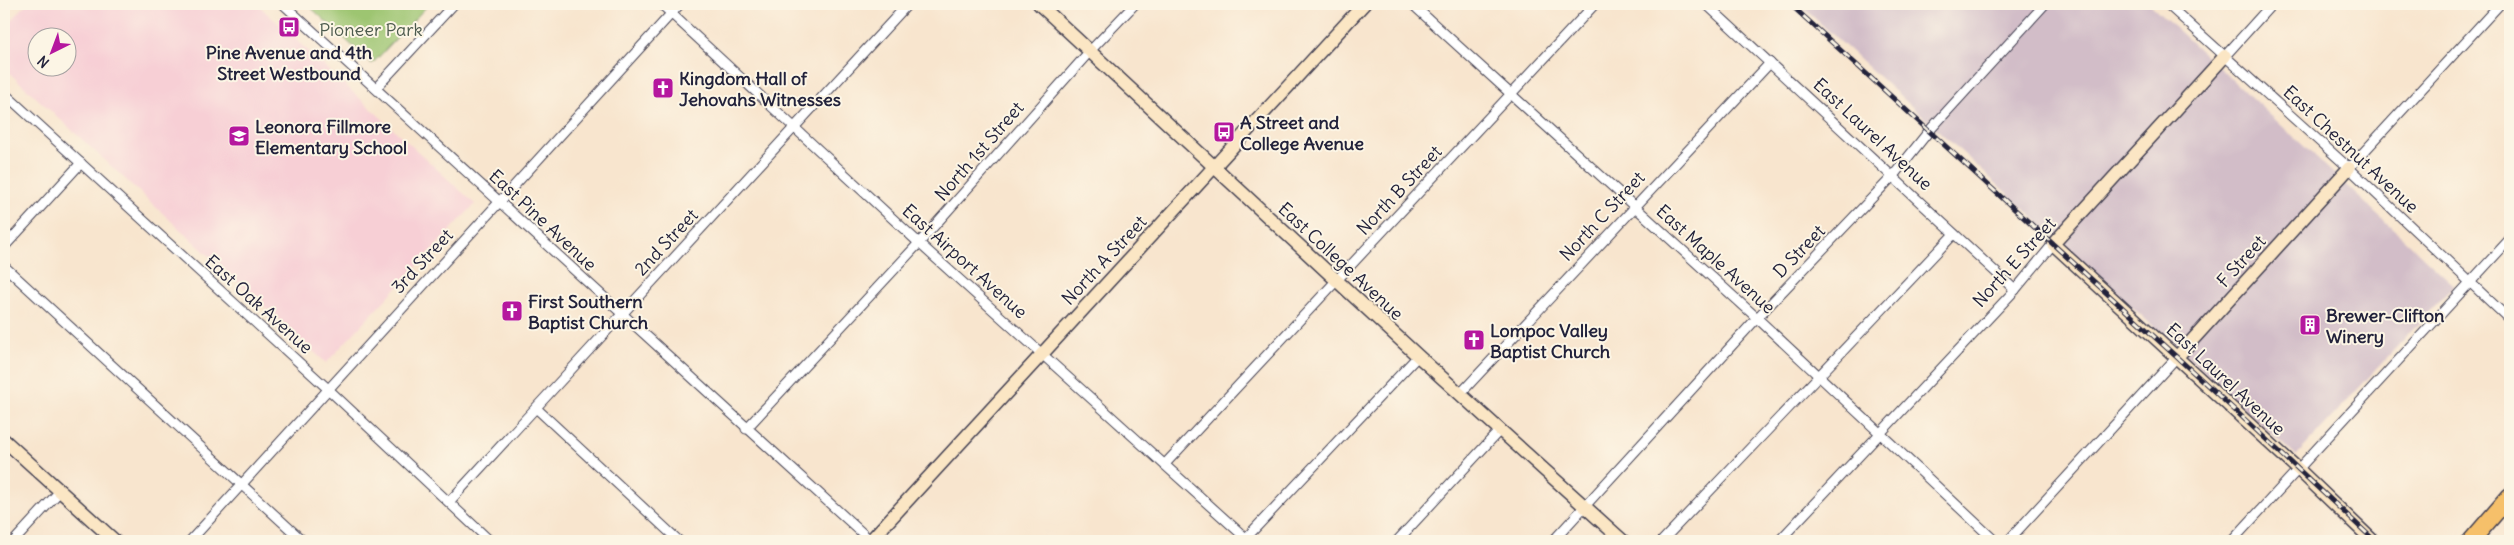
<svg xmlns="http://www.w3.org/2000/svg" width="2514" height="545" viewBox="0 0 2514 545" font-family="Delius,sans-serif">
<rect width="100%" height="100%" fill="#fcf5e5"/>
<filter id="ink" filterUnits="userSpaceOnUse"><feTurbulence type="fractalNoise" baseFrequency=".02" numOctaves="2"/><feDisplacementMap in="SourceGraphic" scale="10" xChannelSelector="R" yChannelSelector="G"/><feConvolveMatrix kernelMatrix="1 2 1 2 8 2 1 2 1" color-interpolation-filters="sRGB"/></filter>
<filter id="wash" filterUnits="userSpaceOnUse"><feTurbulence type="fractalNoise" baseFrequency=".0096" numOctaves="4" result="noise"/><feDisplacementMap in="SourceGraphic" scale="20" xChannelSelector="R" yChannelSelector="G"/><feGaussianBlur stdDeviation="1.12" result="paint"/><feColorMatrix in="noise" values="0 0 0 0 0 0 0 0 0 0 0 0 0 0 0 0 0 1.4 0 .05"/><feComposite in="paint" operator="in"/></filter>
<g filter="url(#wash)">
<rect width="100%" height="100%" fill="#f8e5ce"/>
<path fill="#f7cfd5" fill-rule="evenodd" d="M26 4H257L475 204 326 363 4 68V29ZM38 38H68V68H38Z"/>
<polygon fill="#d2bdc8" points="1799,4 2150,4 2454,285 2296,456"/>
<polygon fill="#9dc571" stroke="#607456" points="307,4 429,4 372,64"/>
</g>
<g filter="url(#ink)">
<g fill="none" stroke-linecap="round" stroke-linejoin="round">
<g stroke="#423f51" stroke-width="11">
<g id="street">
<polyline points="283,4 871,541"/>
<polyline points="661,4 919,243 1249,541"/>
<polyline points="1412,4 1757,318 1995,541"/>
<polyline points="1706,4 2015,290"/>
<polyline points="2167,4 2349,168 2510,320"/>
<polyline points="4,5 5,4"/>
<polyline points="2225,56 2272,4"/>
<polyline points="376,88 454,4"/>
<polyline points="4,93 327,388 490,541"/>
<polyline points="2349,168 2500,4"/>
<polyline points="4,247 81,163"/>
<polyline points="4,266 303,541"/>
<polyline points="1460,394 1770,63"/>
<polyline points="536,408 679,541"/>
<polyline points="746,429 919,243 1090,51 1135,4"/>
<polyline points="1165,464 1595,4"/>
<polyline points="449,502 908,4"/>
<polyline points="1246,538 1418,356"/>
<polyline points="14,541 60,491"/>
<polyline points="190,541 680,4"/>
<polyline points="1397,541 1500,430"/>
<polyline points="1553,541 1757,318 1893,176 1929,131 2045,4"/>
<polyline points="1662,541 1954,234"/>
<polyline points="1779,541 2015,290 2053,244"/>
<polyline points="2008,541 2177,357"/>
<polyline points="2232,541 2510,239"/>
</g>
</g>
<g stroke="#423f51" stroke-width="15">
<g id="secondary">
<polyline points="1039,4 1418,356 1623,541"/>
<polyline points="2225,56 2053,244 2299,470 2373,541"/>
<polyline points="2177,357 2349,168"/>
<polyline points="4,440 115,541"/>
<polyline points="870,541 1364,4"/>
</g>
</g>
<g stroke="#423f51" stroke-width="19">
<polyline id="highway" points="2471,541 2510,496"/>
</g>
<use href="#street" stroke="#fff" stroke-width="9"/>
<use href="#secondary" stroke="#fbe6c4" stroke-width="12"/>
<use href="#highway" stroke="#f6c06b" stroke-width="16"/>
<g stroke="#22223b" stroke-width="5">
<polyline id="rail" points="1790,4 2239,414 2375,541"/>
</g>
<use href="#rail" stroke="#fcf5e5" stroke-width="3" stroke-dasharray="9" stroke-linecap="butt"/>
</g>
</g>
<defs>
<g id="bus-square" transform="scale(1.125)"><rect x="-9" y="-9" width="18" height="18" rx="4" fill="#b5179e" stroke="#fcf5e5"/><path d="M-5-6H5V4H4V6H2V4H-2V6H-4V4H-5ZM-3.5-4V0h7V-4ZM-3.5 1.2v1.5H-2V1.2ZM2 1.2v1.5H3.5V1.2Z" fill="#fff"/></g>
<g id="church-square" transform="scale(1.125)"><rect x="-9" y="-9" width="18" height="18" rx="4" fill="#b5179e" stroke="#fcf5e5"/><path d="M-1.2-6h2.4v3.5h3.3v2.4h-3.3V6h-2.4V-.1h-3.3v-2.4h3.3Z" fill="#fff"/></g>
<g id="school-square" transform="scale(1.125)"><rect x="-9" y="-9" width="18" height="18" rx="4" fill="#b5179e" stroke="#fcf5e5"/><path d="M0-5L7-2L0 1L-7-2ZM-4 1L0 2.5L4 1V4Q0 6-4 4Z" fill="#fff"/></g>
<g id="building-square" transform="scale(1.125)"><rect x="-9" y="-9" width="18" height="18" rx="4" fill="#b5179e" stroke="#fcf5e5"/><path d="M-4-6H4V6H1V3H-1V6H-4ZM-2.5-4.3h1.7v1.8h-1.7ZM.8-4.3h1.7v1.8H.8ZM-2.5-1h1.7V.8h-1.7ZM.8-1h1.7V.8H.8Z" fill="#fff"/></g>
</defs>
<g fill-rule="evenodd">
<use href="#bus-square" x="289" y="27"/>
<use href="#church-square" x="663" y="88"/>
<use href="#bus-square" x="1224" y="132"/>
<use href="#school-square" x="239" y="136"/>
<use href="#church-square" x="512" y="311"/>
<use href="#building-square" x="2310" y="325"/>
<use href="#church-square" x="1474" y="340"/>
</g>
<g text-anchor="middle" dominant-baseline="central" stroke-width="4" stroke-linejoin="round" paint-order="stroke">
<g font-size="18" fill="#4d5b4e" stroke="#fcf5e5">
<text x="371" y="29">Pioneer Park</text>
</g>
<g font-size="18" font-weight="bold" fill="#22223b" stroke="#fcf5e5" text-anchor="start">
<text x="289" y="52" text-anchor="middle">Pine Avenue and 4th<tspan x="289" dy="21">Street Westbound</tspan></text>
<text x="679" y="78">Kingdom Hall of<tspan x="679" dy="21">Jehovahs Witnesses</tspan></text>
<text x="1240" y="122">A Street and<tspan x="1240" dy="21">College Avenue</tspan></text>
<text x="255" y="126">Leonora Fillmore<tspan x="255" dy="21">Elementary School</tspan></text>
<text x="528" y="301">First Southern<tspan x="528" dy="21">Baptist Church</tspan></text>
<text x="2326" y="315">Brewer-Clifton<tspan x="2326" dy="21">Winery</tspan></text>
<text x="1490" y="330">Lompoc Valley<tspan x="1490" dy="21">Baptist Church</tspan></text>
</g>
<g font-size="18" fill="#22223b" stroke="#fcf5e5">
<text transform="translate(1873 134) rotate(43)">East Laurel Avenue</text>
<text transform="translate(2351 149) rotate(43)">East Chestnut Avenue</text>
<text transform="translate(979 151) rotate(-49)">North 1st Street</text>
<text transform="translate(1399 190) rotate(-47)">North B Street</text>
<text transform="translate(1602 216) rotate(-47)">North C Street</text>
<text transform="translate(543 220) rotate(43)">East Pine Avenue</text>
<text transform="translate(666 242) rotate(-47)">2nd Street</text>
<text transform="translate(1799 251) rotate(-46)">D Street</text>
<text transform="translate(1716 259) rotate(42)">East Maple Avenue</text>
<text transform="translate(1104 260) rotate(-47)">North A Street</text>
<text transform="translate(422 261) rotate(-47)">3rd Street</text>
<text transform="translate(965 261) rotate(42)">East Airport Avenue</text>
<text transform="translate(1341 261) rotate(43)">East College Avenue</text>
<text transform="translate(2241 261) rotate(-48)">F Street</text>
<text transform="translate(2014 262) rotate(-48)">North E Street</text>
<text transform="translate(259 304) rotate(42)">East Oak Avenue</text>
<text transform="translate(2226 379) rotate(43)">East Laurel Avenue</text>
</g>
</g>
<rect width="2514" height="545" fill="none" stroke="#fcf5e5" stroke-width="20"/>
<g transform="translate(52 52) rotate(222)"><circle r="24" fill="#fcf5e5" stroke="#a5a1a1"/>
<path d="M0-4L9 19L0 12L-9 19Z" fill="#b5179e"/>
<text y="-8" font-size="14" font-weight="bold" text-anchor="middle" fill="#22223b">N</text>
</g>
</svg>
